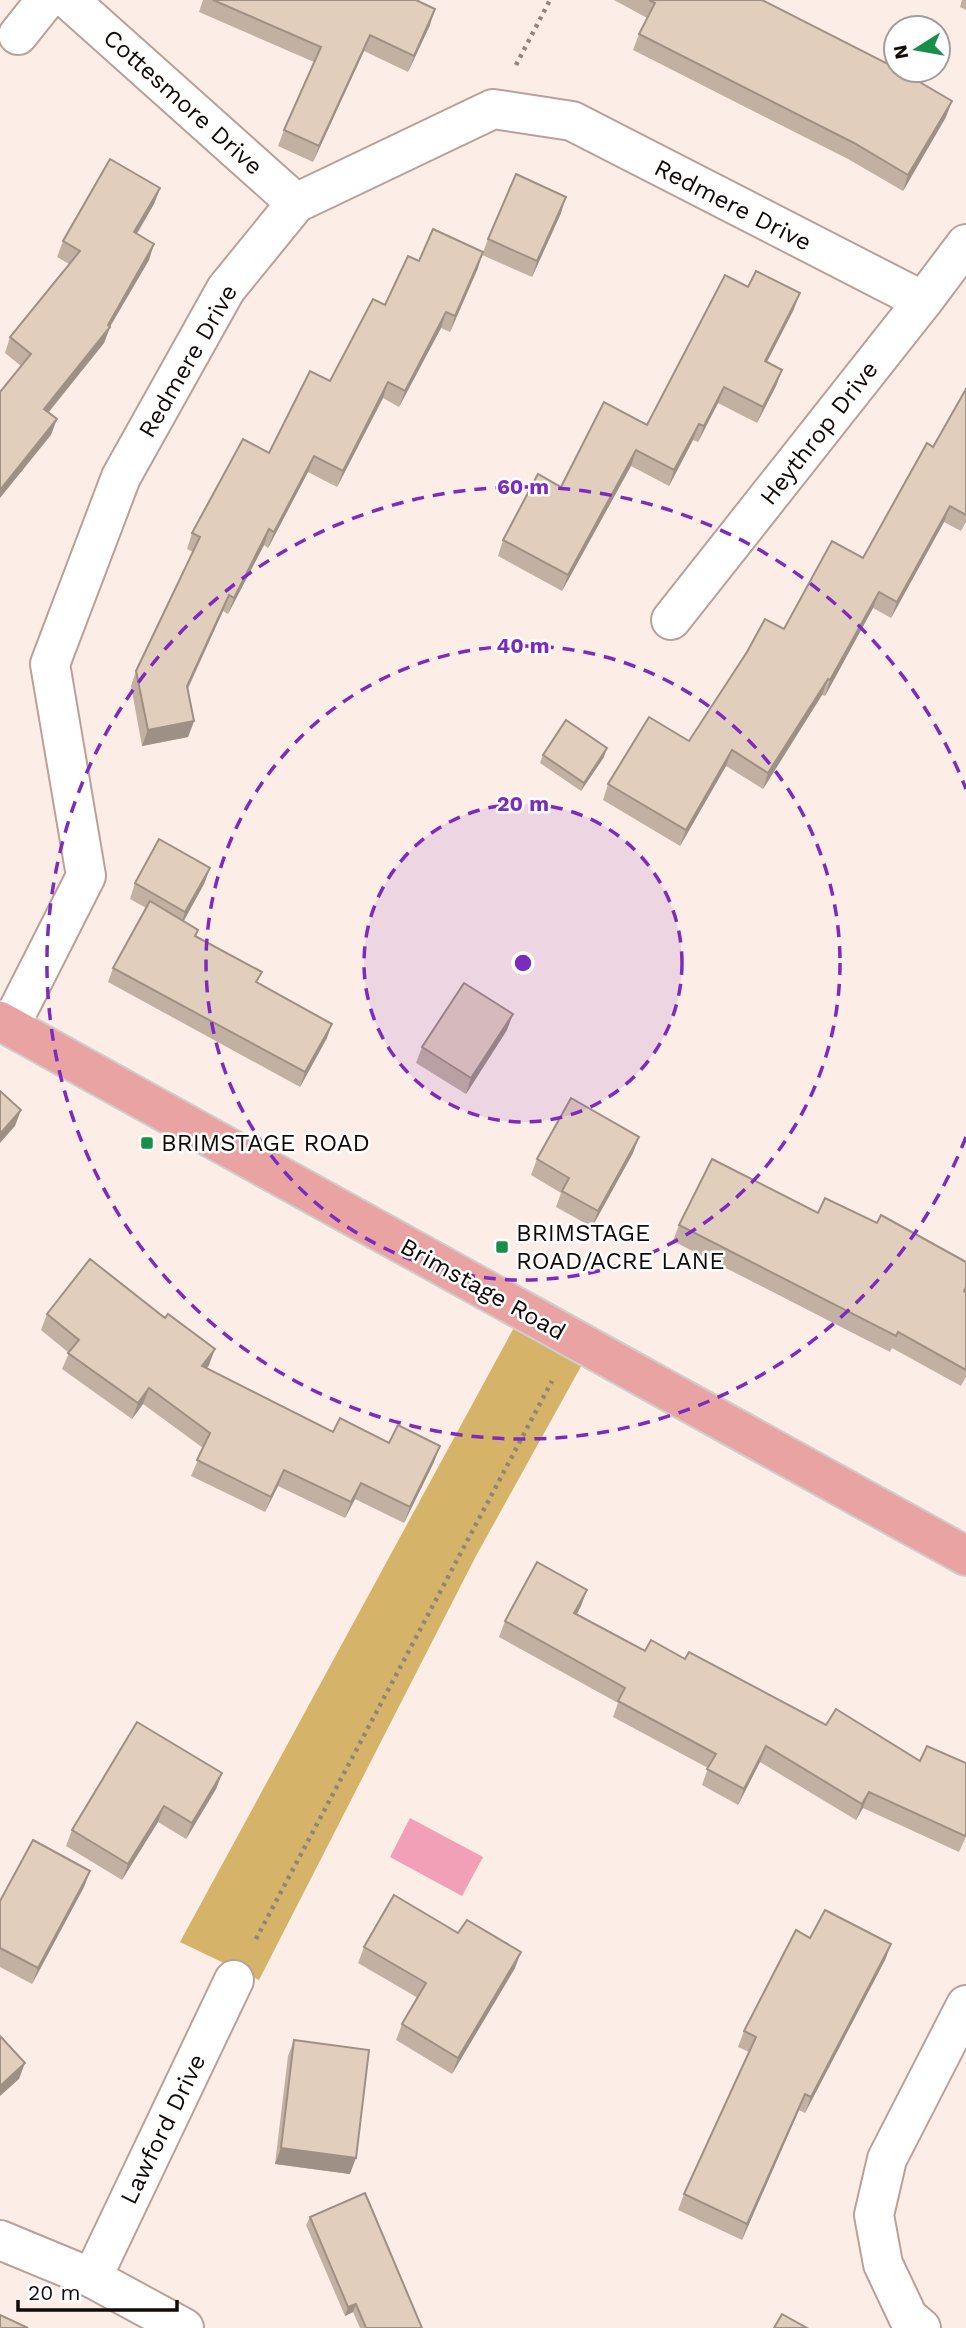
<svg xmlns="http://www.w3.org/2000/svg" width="966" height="2328" viewBox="0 0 966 2328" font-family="'Work Sans',sans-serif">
<rect width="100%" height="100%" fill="#fdede7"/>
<polygon fill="#d5b469" points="517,1322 584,1361 476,1556 259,1980 180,1942"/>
<polygon fill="#f29fb8" points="410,1818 483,1857 462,1896 390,1857"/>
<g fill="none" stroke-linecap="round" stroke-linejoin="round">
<g stroke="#b9a197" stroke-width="42">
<g id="minor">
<polyline points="69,0 296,203"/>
<polyline points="18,35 46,0"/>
<polyline points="671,620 923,301 966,244"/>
<polyline points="10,1026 86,876 50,664 121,477 226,289 296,203 493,109 572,121 923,301"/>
<polyline points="0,2240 92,2278 184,2328"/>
<polyline points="92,2278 234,1980"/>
<polyline points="921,2328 908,2317 883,2264 874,2215 887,2159 966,2005"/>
</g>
</g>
<g stroke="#d0cecd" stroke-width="42">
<polyline id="major" points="0,1021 966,1556"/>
</g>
<g stroke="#90847f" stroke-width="4.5" stroke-dasharray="3.5 5" stroke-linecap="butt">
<polyline points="516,65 550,0"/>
<polyline points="256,1939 552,1381"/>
</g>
<use href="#minor" stroke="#fff" stroke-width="38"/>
<use href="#major" stroke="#eaa3a3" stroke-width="38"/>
</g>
<g fill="#c2b1a2">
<polygon points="203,0 416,0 430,25 408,72 364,51 313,162 278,146 284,130 314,62 199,12"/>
<polygon points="614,0 762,0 946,117 903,191 848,159 633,50 639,34 647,18"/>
<polygon points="962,0 966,0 966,10 960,7"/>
<polygon points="160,188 154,204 137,234 149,260 110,327 104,343 49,412 51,435 21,366 5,353 10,337 69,264 57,257 63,241"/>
<polygon points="561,213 532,277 482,255 488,239"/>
<polygon points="419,261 478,268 450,332 441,328 399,407 383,398 337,487 308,472 268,548 264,545 228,614 223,611 188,689 194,721 188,737 142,746 131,686 136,671 193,552 187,549 192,533 269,453 330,381 385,305"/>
<polygon points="794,309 767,362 782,370 776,386 757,423 718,403 698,442 693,440 669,486 631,466 562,591 498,556 503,540 561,487 647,425"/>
<polygon points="966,389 966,522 961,531 944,522 891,618 873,608 825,696 822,695 763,789 726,766 680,846 603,800 608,784 689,741 784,629 863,558 933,447"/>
<polygon points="543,755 604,757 581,791 540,763"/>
<polygon points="210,868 204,884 183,921 196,936 327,1038 300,1087 108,982 113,968 146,908 130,899 135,883"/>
<polygon points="507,1030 466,1094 416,1063 422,1047"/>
<polygon points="633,1153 592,1227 556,1207 561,1193 531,1175 537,1159"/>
<polygon points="877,1223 966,1262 966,1377 961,1386 892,1348 890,1352 673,1241 679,1225"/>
<polygon points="47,1314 209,1365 207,1368 333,1432 389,1443 434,1462 404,1523 355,1499 345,1518 278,1486 265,1512 191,1476 203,1448 143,1404 132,1419 62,1369 69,1353 41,1330"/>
<polygon points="581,1606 577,1614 645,1651 651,1640 966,1837 959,1852 863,1808 856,1820 760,1762 738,1805 702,1785 708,1768 613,1717 618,1703 499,1637 505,1621"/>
<polygon points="222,1773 216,1789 186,1839 158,1822 122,1880 66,1846 72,1830"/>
<polygon points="90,1871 84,1887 32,1984 0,1967 0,1901"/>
<polygon points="810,1938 891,1944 885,1960 805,2113 799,2110 742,2240 678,2210 684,2194 749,2052 738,2047 744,2031"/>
<polygon points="364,1947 515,1968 452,2074 396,2040 402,2024 418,1998 358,1963"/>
<polygon points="294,2040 350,2174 275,2164 288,2056"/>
<polygon points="310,2217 422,2328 360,2328 353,2312 345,2316 306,2225"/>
</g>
<g fill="#9e9084">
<polygon points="435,9 430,25 408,72 414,56"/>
<polygon points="370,35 364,51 313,162 319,146"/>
<polygon points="952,101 946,117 903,191 908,175"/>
<polygon points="160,188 154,204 128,248 134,232"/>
<polygon points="566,197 561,213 532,277 537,261"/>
<polygon points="154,244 149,260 109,328 110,327 104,343 38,425 44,409 108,325"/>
<polygon points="483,252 478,268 450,332 455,316"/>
<polygon points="800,293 794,309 759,377 765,361"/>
<polygon points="446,312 441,328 399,407 405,391"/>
<polygon points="782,370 776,386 757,423 763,407"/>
<polygon points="388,382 383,398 337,487 343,471"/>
<polygon points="724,387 718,403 698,442 704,426"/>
<polygon points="57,419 51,435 0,498 0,490"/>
<polygon points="699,424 693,440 669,486 674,470"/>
<polygon points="636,450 631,466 562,591 568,575"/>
<polygon points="314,456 308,472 268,548 274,532"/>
<polygon points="950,506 944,522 891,618 897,602"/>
<polygon points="269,529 264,545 228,614 234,598"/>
<polygon points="879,592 873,608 825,696 830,680"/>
<polygon points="229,595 223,611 181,702 187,686"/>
<polygon points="828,679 822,695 763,789 768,773"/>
<polygon points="194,721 188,737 142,746 148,730"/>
<polygon points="607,748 604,757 581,791 584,783"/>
<polygon points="732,750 726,766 680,846 686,830"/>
<polygon points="210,868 204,884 180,928 185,912"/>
<polygon points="513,1014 507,1030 466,1094 471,1078"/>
<polygon points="332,1024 327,1038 300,1087 305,1072"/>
<polygon points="21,1110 15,1126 0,1143 0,1134"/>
<polygon points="639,1137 633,1153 592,1227 598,1211"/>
<polygon points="215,1349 209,1365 197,1382 202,1366"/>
<polygon points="149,1388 143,1404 132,1419 138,1403"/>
<polygon points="440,1446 434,1462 404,1523 410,1507"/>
<polygon points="284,1470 278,1486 265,1512 271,1497"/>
<polygon points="361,1483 355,1499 345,1518 351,1502"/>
<polygon points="587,1590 581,1606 568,1629 574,1613"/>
<polygon points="766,1746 760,1762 738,1805 744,1789"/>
<polygon points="222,1773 216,1789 186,1839 192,1823"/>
<polygon points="869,1792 863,1808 856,1820 862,1804"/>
<polygon points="164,1806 158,1822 122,1880 128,1864"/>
<polygon points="90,1871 84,1887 32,1984 38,1968"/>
<polygon points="891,1944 885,1960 805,2113 811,2097"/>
<polygon points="521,1952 515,1968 452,2074 458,2058"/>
<polygon points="25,2063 19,2079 0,2096 0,2086"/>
<polygon points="805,2094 799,2110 742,2240 747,2224"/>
<polygon points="281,2148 356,2158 350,2174 275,2164"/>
<polygon points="356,2304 353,2312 345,2316 348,2307"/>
</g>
<g fill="#e1cebc" stroke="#9e9084" stroke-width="2">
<polygon points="213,0 416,0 435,9 414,56 370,35 319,146 284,130 321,47"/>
<polygon points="649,0 762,0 896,68 896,70 899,70 952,101 908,175 854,143 639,34 655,3"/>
<polygon points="110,159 160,188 134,232 154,244 108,325 110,327 44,409 57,419 0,490 0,392 31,354 10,337 80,251 63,241"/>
<polygon points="516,174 566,197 537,261 488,239"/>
<polygon points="433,229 483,252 455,316 446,312 405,391 388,382 343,471 314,456 274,532 269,529 234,598 229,595 187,686 194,721 148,730 136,671 200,537 192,533 243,439 269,453 310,371 330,381 373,299 385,305 408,256 419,261"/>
<polygon points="756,271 800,293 765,361 782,370 763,407 724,387 704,426 699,424 674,470 636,450 568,575 503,540 538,474 561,487 604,402 647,425 725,275 748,287"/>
<polygon points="966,389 966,515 950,506 897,602 879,592 830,680 828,679 768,773 732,750 686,830 608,784 649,717 689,741 747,652 765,619 784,629 832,541 863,558 927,443 933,447"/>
<polygon points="566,720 607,748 584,783 543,755"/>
<polygon points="159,839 210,868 185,912 135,883"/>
<polygon points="150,901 198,930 195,936 262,972 256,982 332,1024 305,1072 113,968"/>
<polygon points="464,983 513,1014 471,1078 422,1047"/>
<polygon points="0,1091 21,1110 0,1134"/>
<polygon points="571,1098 639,1137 598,1211 562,1191 569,1178 537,1159"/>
<polygon points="712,1159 818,1213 825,1198 877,1223 881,1215 966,1262 966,1287 964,1291 966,1293 966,1370 898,1332 896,1336 679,1225"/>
<polygon points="90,1259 165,1318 168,1314 215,1349 202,1366 333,1432 340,1418 389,1443 398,1425 440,1446 410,1507 361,1483 351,1502 284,1470 271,1497 197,1460 210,1433 149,1388 138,1403 68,1353 79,1340 47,1314"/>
<polygon points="537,1562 587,1590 574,1613 645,1651 651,1640 685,1659 689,1652 826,1725 836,1709 920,1761 927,1746 966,1763 966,1834 965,1836 869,1792 862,1804 766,1746 744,1789 707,1769 716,1754 618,1701 625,1688 505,1621"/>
<polygon points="137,1722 222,1773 192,1823 164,1806 128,1864 72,1830"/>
<polygon points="33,1840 90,1871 38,1968 0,1948 0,1901"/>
<polygon points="394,1895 458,1933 467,1920 521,1952 458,2058 402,2024 426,1983 364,1947"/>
<polygon points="825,1910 891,1944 811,2097 805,2094 747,2224 684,2194 756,2037 744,2031 796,1930 810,1938"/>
<polygon points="0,2036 25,2063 0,2086"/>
<polygon points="294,2040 369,2050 356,2158 281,2148"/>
<polygon points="365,2193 422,2328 366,2328 356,2304 348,2307 310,2217"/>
<polygon points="782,2314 807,2328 774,2328"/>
<polygon points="0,2315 28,2328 0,2328"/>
</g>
<circle cx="523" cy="963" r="159" fill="#7b2cbf" fill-opacity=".12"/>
<g fill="none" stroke="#7b2cbf" stroke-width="3.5" stroke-dasharray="12 9">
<circle cx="523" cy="963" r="159"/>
<circle cx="523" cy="963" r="317"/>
<path d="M966 1137A476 476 0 1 1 966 789"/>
</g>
<g fill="#198e49" stroke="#fff" stroke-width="2.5">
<rect x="140" y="1136" width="14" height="14" rx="3.5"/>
<rect x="495" y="1240" width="14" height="14" rx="3.5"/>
</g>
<g text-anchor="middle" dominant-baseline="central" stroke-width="5" stroke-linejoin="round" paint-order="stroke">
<g font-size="24" fill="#120a07" stroke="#fff">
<text transform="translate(183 102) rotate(42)">Cottesmore Drive</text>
<text transform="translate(733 205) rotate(27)">Redmere Drive</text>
<text transform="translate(188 361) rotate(-60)">Redmere Drive</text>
<text transform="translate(819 433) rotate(-52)">Heythrop Drive</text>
<text transform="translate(483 1289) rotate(29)">Brimstage Road</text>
<text transform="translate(163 2129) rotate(-64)">Lawford Drive</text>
</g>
<g font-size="24" fill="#120a07" stroke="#fff" text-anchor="start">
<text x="161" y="1143">BRIMSTAGE ROAD</text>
<text x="516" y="1233">BRIMSTAGE<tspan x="516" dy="28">ROAD/ACRE LANE</tspan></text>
</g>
</g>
<circle cx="523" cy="963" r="10" fill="#7b2cbf" stroke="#fff" stroke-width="3.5"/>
<g font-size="21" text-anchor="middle" font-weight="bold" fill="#7b2cbf" stroke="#fff" stroke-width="5" stroke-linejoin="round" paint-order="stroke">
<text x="523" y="494">60 m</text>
<text x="523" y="653">40 m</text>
<text x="523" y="811">20 m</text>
</g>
<g transform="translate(917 49) rotate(259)"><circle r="33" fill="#ffffff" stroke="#a09d9c" stroke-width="2"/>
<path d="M0-5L12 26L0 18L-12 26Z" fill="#198e49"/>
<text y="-10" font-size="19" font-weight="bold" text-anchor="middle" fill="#120a07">N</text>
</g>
<path d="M18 2300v10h159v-10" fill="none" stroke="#120a07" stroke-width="3.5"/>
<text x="28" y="2300" font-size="21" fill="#120a07" stroke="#ffffff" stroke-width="5" paint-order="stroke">20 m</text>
</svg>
